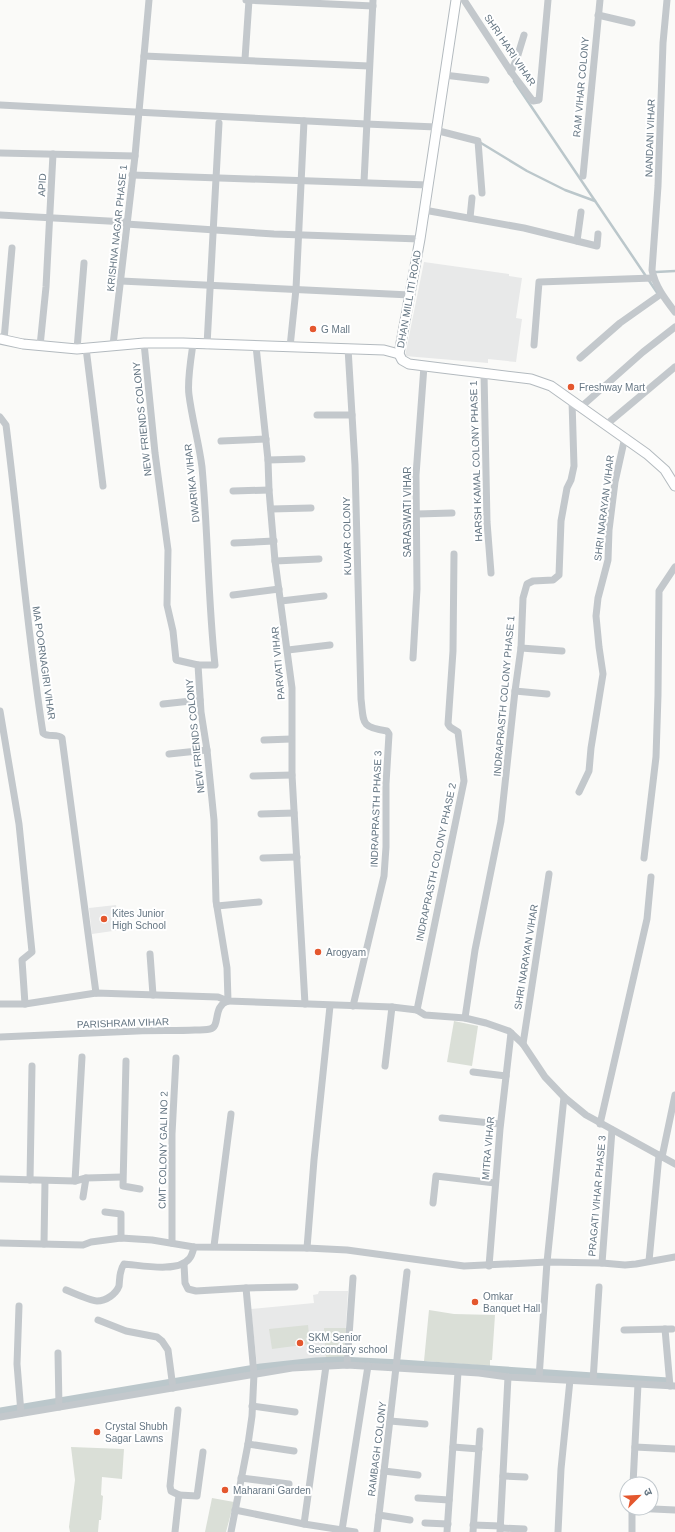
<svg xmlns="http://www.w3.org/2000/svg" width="675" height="1532" viewBox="0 0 675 1532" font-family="Helvetica,'Noto Sans Devanagari',sans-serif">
<rect width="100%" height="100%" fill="#fafaf8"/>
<g fill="#e8e9e9">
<polygon points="424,262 509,274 509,276 522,278 516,318 522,319 516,362 488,359 488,363 405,356"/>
<polygon points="116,905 120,930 92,934 89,908"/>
<polygon points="319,1291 348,1291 344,1358 257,1366 251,1309 314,1303 313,1295 318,1294"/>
</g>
<g fill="#dadfd7">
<polygon points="454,1021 478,1026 472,1066 447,1062"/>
<polygon points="429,1310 454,1314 495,1315 492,1360 490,1360 490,1366 424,1361"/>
<polygon points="308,1325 310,1344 272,1349 269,1329"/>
<polygon points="324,1328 346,1328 344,1358 326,1359"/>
<polygon points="71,1447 124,1449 122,1479 102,1477 101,1495 103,1496 101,1520 99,1520 98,1532 70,1532 69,1527 75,1480"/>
<polygon points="212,1498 234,1502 226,1532 205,1532"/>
</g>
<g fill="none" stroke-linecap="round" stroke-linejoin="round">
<g stroke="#bbc7cb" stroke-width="2.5">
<polyline points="514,81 658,294"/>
<polyline points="481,143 527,171 565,190 595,201"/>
<polyline points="656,272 675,271"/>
</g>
<polyline stroke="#bbc7cb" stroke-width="9" points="0,1412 261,1368 316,1362 340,1361 401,1364 668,1382"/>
<g stroke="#b3babf" stroke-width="11">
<g id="secondary">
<polyline points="456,0 420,239 399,354 402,360 409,364 531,379 551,386 647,454 665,470 675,486"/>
<polyline points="0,339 23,344 77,349 144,343 183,343 384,350 399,354"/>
</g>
</g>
<g stroke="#c3c8cc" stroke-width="7">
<polyline points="246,0 373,6"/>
<polyline points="464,0 511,72 533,101 539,100 548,0"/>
<path d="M667 0 663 43 658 186 652 270C655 286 665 299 675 312"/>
<polyline points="598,15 632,23"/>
<polyline points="144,56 369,66"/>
<polyline points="245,59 249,0"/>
<polyline points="511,72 517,58 524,35"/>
<polyline points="444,75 486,80"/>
<polyline points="0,105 366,124 436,127"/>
<polyline points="435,130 478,141 482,193"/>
<polyline points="0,153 135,156"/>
<polyline points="132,175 428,185"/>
<polyline points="583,176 600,0"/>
<polyline points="364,182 373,0"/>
<polyline points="424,210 524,228 597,246 598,234"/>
<polyline points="0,215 126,222"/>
<polyline points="470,218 472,198"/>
<polyline points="126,224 274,234 420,239"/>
<polyline points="577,241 581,212"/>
<polyline points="121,281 410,295"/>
<polyline points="4,340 12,248"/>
<polyline points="144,343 155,453 168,550 167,605 173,631 176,660 198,665 201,712 207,750 214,820 216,901 227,968 228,1001"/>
<path d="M193 344C191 358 187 382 189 395 192 419 199 443 202 467 208 533 208 600 215 665H198"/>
<polyline points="113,345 135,156 149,0"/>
<polyline points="207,345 219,123"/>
<polyline points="534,345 539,282 653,278"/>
<polyline points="40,346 46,287 53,154"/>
<polyline points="256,346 268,460 269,490 275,561 292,688 292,775 305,1004"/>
<polyline points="290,347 296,289 304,121"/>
<polyline points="86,348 103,486"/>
<path d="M348 348 355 465 361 699C364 723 360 727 387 731L389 734 386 784V847L384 876 353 1006"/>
<polyline points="77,349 84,263"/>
<polyline points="580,358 620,323 661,294"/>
<polyline points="484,373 487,522 491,573"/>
<polyline points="581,407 643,352 675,327"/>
<polyline points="317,415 352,415"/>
<path d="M0 417 6 425C19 528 27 631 43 733 48 738 57 733 62 738L96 993"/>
<polyline points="607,424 675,367"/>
<polyline points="221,441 266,439"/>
<polyline points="268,460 302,459"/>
<polyline points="233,491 269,490"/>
<polyline points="271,509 311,508"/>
<polyline points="417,514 452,513"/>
<polyline points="234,543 274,541"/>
<polyline points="275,561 319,559"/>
<polyline points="233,595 279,589"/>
<polyline points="281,601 324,596"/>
<polyline points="521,648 562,651"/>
<polyline points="288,650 330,645"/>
<polyline points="413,658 417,589 416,475 424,366"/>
<polyline points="515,691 547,694"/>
<polyline points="163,704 200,700"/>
<polyline points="0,711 19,824 32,952 22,960 25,1004"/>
<polyline points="264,740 291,739"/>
<polyline points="169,754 207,750"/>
<polyline points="253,776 292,775"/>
<polyline points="579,792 589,771 591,748 603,674 599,647 596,616 598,598 608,560 609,530 615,482 625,437"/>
<polyline points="261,814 294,813"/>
<polyline points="263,858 297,857"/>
<polyline points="644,858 656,757 658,695 659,591 675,567"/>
<polyline points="217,906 259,902"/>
<polyline points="150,954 153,995"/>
<polyline points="0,1004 25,1004 96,993 218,997 228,1001 392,1007 417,1010 425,1015 465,1018 486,1023 509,1031 523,1044 545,1077 564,1097 586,1115 675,1164"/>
<polyline points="417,1010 464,781 458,732 450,727 448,724 453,651 454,554"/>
<polyline points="465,1018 475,950 501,821 515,691 521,648 523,598 527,584 533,581 553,580 559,575 561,521 567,488 571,480 574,466 572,401"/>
<path d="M0 1037C46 1035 91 1033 137 1031 156 1030 176 1031 195 1030 200 1030 205 1030 210 1029 221 1027 212 1006 228 1001"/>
<polyline points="523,1044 549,874"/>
<polyline points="126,1061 123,1186 140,1189"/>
<polyline points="385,1066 392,1007"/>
<polyline points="473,1072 506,1076"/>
<polyline points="442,1118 500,1124"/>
<polyline points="600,1124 647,919 651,877"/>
<polyline points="662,1157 675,1095"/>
<polyline points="0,1179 75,1181 86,1178 122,1177"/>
<polyline points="30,1180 32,1066"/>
<polyline points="75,1181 82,1057"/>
<polyline points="83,1197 86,1178"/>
<polyline points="433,1203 436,1176 495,1183"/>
<polyline points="105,1212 121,1214 121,1238"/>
<polyline points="0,1243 83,1245 91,1242 121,1238 152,1240 194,1247 307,1248 347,1250 464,1266 547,1262 602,1263 625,1265 636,1264 675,1257"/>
<polyline points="172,1243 172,1134 176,1058"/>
<polyline points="44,1244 45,1181"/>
<polyline points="214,1246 231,1114"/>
<polyline points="307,1248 314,1160 330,1006"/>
<polyline points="649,1261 659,1155"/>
<polyline points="602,1263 612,1130"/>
<polyline points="184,1264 185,1283 188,1289 196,1291 246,1288 254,1374 252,1416 248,1444 231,1532"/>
<polyline points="489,1266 500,1129 511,1033"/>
<polyline points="246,1288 295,1287"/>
<path d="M66 1290C73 1293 91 1301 97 1301 106 1301 116 1294 119 1286 120 1278 119 1271 124 1264 140 1265 178 1273 189 1259 192 1256 193 1251 194 1247"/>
<polyline points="19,1306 17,1364 21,1413"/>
<polyline points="98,1320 126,1331 157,1337 162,1341 168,1350 173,1388"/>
<polyline points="665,1329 670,1386"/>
<polyline points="624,1330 672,1329"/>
<polyline points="58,1353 59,1407"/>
<polyline points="347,1365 353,1278"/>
<polyline points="539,1378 547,1262 564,1097"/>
<polyline points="593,1381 599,1287"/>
<polyline points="252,1406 295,1412"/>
<polyline points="0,1417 292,1368 347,1365 479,1373 508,1377 675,1386"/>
<polyline points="390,1421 425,1424"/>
<polyline points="248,1444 294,1451"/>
<polyline points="453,1447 479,1449"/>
<polyline points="635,1447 675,1449"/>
<polyline points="384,1471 418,1475"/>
<polyline points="503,1476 525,1477"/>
<polyline points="241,1478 289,1484"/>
<polyline points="633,1484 638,1384"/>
<polyline points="179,1495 197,1496 203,1452"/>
<polyline points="418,1498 449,1500"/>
<polyline points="632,1508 675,1510"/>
<polyline points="235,1510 304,1524 355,1532"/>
<polyline points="379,1515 410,1520"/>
<polyline points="425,1523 448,1524"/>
<polyline points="304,1524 326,1366"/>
<polyline points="473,1525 501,1526"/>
<polyline points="501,1528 524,1529"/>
<polyline points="342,1530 368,1366"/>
<polyline points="175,1532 179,1495 171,1491 170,1486 178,1410"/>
<polyline points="377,1532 407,1272"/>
<polyline points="447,1532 458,1372"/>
<polyline points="473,1532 480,1431"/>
<polyline points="500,1532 508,1377"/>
<polyline points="558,1532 561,1469 570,1380"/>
<polyline points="632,1532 632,1508"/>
</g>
<use href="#secondary" stroke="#fff" stroke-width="9"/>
</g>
<g fill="#e4572e" stroke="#fff" stroke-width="1.5">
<circle cx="313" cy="329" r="4"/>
<circle cx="571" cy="387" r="4"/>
<circle cx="104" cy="919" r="4"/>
<circle cx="318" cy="952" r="4"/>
<circle cx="475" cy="1302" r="4"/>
<circle cx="300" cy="1343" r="4"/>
<circle cx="97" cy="1432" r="4"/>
<circle cx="225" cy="1490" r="4"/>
</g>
<g text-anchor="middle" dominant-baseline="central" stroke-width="4" stroke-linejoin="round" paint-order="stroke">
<g font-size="10" fill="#657683" stroke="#fff">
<text transform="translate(510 50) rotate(56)">SHRI HARI VIHAR</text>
<text transform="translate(581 87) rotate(-85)">RAM VIHAR COLONY</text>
<text transform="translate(650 138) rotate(-88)">NANDANI VIHAR</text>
<text transform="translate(42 185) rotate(-87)">APID</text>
<text transform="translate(117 228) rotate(-84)">KRISHNA NAGAR PHASE 1</text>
<text transform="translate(409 299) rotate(-80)">DHAN MILL ITI ROAD</text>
<text transform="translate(142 419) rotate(-96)">NEW FRIENDS COLONY</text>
<text transform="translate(476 461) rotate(-92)">HARSH KAMAL COLONY PHASE 1</text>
<text transform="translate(192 483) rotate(-96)">DWARIKA VIHAR</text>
<text transform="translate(604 508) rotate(-83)">SHRI NARAYAN VIHAR</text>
<text transform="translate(407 512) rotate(-90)">SARASWATI VIHAR</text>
<text transform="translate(347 536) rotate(-91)">KUVAR COLONY</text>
<text transform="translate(44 663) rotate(82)">MA POORNAGIRI VIHAR</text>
<text transform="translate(278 663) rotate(-95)">PARVATI VIHAR</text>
<text transform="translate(504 696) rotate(-85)">INDRAPRASTH COLONY PHASE 1</text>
<text transform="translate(195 736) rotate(-96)">NEW FRIENDS COLONY</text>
<text transform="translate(376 809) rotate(-88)">INDRAPRASTH PHASE 3</text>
<text transform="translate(436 862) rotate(-78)">INDRAPRASTH COLONY PHASE 2</text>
<text transform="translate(526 957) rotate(-81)">SHRI NARAYAN VIHAR</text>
<text transform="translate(123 1023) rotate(-2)">PARISHRAM VIHAR</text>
<text transform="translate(488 1148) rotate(-85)">MITRA VIHAR</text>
<text transform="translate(163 1150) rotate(-89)">CMT COLONY GALI NO 2</text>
<text transform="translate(597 1196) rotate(-85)">PRAGATI VIHAR PHASE 3</text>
<text transform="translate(377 1449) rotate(-83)">RAMBAGH COLONY</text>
</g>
<g font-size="10" fill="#657683" stroke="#fff" text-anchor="start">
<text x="321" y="329">G Mall</text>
<text x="579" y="387">Freshway Mart</text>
<text x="112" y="913">Kites Junior<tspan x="112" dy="12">High School</tspan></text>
<text x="326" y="952">Arogyam</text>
<text x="483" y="1296">Omkar<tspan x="483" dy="12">Banquet Hall</tspan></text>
<text x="308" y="1337">SKM Senior<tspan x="308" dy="12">Secondary school</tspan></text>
<text x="105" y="1426">Crystal Shubh<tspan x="105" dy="12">Sagar Lawns</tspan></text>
<text x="233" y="1490">Maharani Garden</text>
</g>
</g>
<g transform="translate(639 1496) rotate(66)"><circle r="19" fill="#ffffff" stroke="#c1c8cd"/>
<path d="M0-3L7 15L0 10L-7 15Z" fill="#e4572e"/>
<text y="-6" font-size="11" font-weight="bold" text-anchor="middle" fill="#657683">उ</text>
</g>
</svg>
